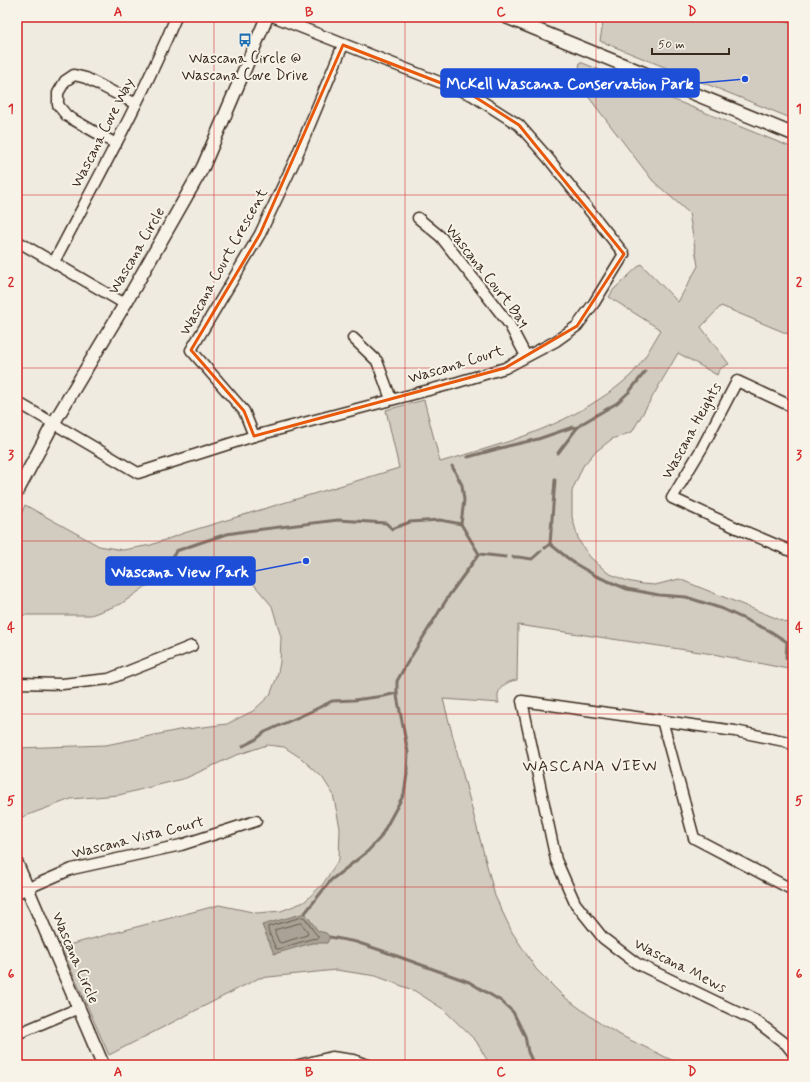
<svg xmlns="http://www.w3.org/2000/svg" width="810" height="1082" viewBox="0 0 810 1082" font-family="Mynerve,sans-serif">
<rect width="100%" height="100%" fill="#efebe0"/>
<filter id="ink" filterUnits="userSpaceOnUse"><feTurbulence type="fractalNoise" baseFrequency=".025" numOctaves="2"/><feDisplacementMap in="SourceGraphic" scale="8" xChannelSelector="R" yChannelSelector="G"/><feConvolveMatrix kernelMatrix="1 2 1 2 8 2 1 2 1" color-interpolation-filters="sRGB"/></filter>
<g filter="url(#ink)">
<g fill="#d1cbc0" stroke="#867a6f">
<polygon points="604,17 793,17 793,119 600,41"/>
<path d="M580 62 793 148V336L721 306 701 327 729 364C723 367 719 368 717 375L678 353 632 432 612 439 594 453 583 466 572 491V517L579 541 590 557 608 573 627 581 642 584 655 585 679 579 793 625V670L713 654 518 625 517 680C506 681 494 690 499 703L443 699 495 896 512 932 536 969 563 996 601 1024 624 1037 682 1065H490L476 1041 443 1009 415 991 376 976 336 970 259 978 109 1055 61 947 219 905 257 913 281 911 304 902 323 884 339 859 340 828 333 794 322 777 301 758 284 747 267 745 234 756 186 778 119 795 71 799 17 819V748L106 745 179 730 227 724 253 711 270 695 277 677 280 662 281 637 272 606 251 581 222 567 193 565 166 572 121 604 91 615H17V524L25 505 99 546 123 550 151 545 184 533 399 468 386 410 424 400 440 462C496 446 552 431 601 398 611 392 621 384 630 376 643 363 651 346 661 330L609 297 614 289 641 264 678 302 698 266 689 213 653 181 577 82Z"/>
</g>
<g fill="#aaa296" stroke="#7e7266">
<polygon points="769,17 793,17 793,24"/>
<polygon points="305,913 318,931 326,933 330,937 327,943 312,943 274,954 262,925"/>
</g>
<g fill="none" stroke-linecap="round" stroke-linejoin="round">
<g stroke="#675a4e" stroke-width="1">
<polygon points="303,917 305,918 315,933 318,936 318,938 311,939 278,949 276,949 268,930 268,927"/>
<polygon points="301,923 308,932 307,935 281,943 279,942 275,933 275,930"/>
</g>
<g stroke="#7e7266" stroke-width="3">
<polyline points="558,453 577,428 583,423 617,403 629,392 645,372"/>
<polyline points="468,457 508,446 538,439 573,427 577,428"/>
<polyline points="452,466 462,485 464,500 461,524"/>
<polyline points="550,544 555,480"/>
<polyline points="545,548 550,544 574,563 596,576 627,589 659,595 686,597 723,609 770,631 787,642 786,658"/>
<polyline points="479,554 506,557"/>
<polyline points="513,557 518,557 532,559 541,551"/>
<polyline points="141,581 159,571 170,562 176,551 205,541 227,534 246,531 338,520 386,523 392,529 410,522 440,520 461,524 479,554"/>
<polyline points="243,746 255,740 265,732 312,711 332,701 354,700 384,696 397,693"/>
<polyline points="305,913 331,880 367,852 380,838 404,794 407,774 408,752 397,696 397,681 406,665 450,594 479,554"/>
<polyline points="330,937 356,942 380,950 469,982 501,1001 513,1012 525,1036 528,1052 534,1065"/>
</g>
<g stroke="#3b2a1e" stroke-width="13">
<g id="minor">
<polyline points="116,144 67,116 58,105 58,93 65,81 74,75 86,78 136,104"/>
<polyline points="418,218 441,237 509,324 526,356"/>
<polyline points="17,241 125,304"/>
<path d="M54 262C96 181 141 101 176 17"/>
<polyline points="353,338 377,361 391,399"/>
<polyline points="17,402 138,473 254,436 448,385 505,368 556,341 577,326 594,303 624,254 548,158 519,125 472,95 275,17"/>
<polyline points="793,407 737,381 702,448 672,498 739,529 793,552"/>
<polyline points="254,436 244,411 191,350 260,234 295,160 343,45"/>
<polyline points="17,683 62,684 109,679 192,646"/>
<polyline points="662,720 694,838 793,890"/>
<polyline points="793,745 784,741 735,731 522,701 556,860 575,903 603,938 636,963 756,1021 786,1044 793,1053"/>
<polyline points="17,893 72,869 181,845 256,821"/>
<polyline points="17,1034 79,1008"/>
<polyline points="299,1065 332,1057 353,1060 368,1065"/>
</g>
</g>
<g stroke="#3b2a1e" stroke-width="15">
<g id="tertiary">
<polyline points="506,17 793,134"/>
<polyline points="17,492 53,424 125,304 203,167 267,17"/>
<polyline points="17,864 103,1065"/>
</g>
</g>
<use href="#minor" stroke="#f7f3e8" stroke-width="10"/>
<use href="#tertiary" stroke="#f7f3e8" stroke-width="12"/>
</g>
</g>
<path fill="none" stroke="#e8590c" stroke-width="3" stroke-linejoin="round" d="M343 45 472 95 519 125 624 254 577 326 505 368 254 436 244 411 191 350 260 234Z"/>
<path fill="none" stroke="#d62828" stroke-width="1" stroke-opacity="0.55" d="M214 17V1065M405 17V1065M596 17V1065M17 195H793M17 368H793M17 541H793M17 714H793M17 887H793"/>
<defs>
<g id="bus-bare" transform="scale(1.08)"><path d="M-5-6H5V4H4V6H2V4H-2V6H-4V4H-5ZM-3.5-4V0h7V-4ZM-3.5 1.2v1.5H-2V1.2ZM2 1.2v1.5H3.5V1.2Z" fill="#1f6fb2" stroke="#f7f3e8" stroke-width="2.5" paint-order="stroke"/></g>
</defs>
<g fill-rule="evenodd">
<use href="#bus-bare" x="245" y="40"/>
</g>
<g text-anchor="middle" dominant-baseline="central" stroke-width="4" stroke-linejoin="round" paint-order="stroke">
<g font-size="15" fill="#3b2a1e" stroke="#f7f3e8">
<text x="245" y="59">Wascana Circle @<tspan x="245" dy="17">Wascana Cove Drive</tspan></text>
</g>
<g font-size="15" fill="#3b2a1e" stroke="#f7f3e8">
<text transform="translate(103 133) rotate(-63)">Wascana Cove Way</text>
<text transform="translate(137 251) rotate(-60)">Wascana Circle</text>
<text transform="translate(224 262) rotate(-61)">Wascana Court Crescent</text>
<text transform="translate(487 276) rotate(52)">Wascana Court Bay</text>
<text transform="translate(456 365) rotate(-17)">Wascana Court</text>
<text transform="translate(692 431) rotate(-61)">Wascana Heights</text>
<text transform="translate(138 838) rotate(-14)">Wascana Vista Court</text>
<text transform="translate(75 958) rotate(67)">Wascana Circle</text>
<text transform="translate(680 966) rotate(27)">Wascana Mews</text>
</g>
<g font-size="16" letter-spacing="1" fill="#3b2a1e" stroke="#f7f3e8">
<text x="590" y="766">WASCANA VIEW</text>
</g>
</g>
<path fill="none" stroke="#1d4ed8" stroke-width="1.5" d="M745 79L699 83M306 561L255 571"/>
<g fill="#1d4ed8" stroke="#f7f3e8" stroke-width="1.5">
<circle cx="745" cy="79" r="4"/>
<circle cx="306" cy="561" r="4"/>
</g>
<g fill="#1d4ed8" stroke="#1d4ed8" stroke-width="1.5">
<rect x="441" y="69" width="258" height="28" rx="4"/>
<rect x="106" y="557" width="149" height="28" rx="4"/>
</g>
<g font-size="16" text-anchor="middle" font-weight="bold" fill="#fff">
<text x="570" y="89">McKell Wascana Conservation Park</text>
<text x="180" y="577">Wascana View Park</text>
</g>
<rect width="810" height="1082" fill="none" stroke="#f7f3e8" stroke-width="44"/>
<path d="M652 48v6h77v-6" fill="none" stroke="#3b2a1e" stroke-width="2"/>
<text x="658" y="48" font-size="12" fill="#3b2a1e" stroke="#f7f3e8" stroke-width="3" paint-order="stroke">50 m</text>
<rect x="22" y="22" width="766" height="1038" fill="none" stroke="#d62828" stroke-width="1.5"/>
<g font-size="13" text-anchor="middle" font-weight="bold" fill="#d62828">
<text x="118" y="16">A</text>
<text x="309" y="16">B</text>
<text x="501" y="16">C</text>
<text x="692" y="16">D</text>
<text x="11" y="113">1</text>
<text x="799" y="113">1</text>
<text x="11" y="286">2</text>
<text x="799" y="286">2</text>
<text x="11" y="459">3</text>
<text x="799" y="459">3</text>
<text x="11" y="632">4</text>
<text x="799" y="632">4</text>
<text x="11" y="805">5</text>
<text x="799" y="805">5</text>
<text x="11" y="978">6</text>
<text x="799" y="978">6</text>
<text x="118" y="1076">A</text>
<text x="309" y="1076">B</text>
<text x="501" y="1076">C</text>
<text x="692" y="1076">D</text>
</g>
</svg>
